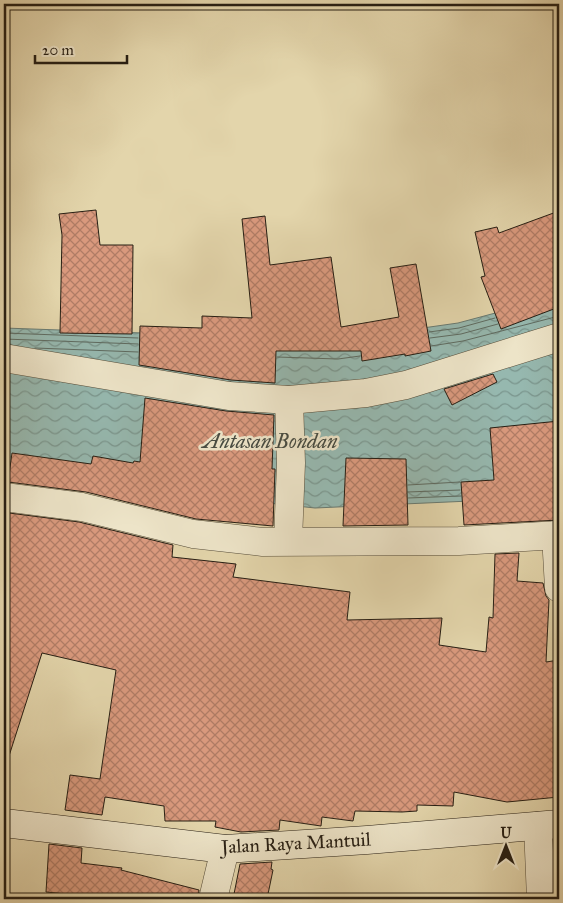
<svg xmlns="http://www.w3.org/2000/svg" width="563" height="903" viewBox="0 0 563 903" font-family="'IM FELL Great Primer',serif">
<defs>
<pattern id="water-waves" width="16" height="10" patternUnits="userSpaceOnUse" patternTransform="scale(1.25)"><rect width="16" height="10" fill="#96b8af"/><path d="M0 5q4-4 8 0t8 0" fill="none" stroke="#7a958d"/></pattern>
<pattern id="building-cross-hatch" width="8" height="8" patternUnits="userSpaceOnUse" patternTransform="scale(1.25)"><rect width="8" height="8" fill="#d9997d"/><path d="M0 0l8 8M0 8l8-8" fill="none" stroke="#b07c65"/></pattern>
</defs>
<rect width="100%" height="100%" fill="#e3d5ab"/>
<filter id="stains"><feTurbulence type="fractalNoise" baseFrequency=".004" numOctaves="4"/><feColorMatrix values="0 0 0 0 .2 0 0 0 0 .09 0 0 0 0 .02 0 0 0 .5 -.17"/></filter>
<radialGradient id="worn" r=".72"><stop offset=".6" stop-color="#630" stop-opacity="0"/><stop offset="1" stop-color="#630" stop-opacity=".3"/></radialGradient>
<polygon fill="url(#water-waves)" stroke="#697a71" points="559,296 559,497 315,508 4,475 4,328 338,340 458,323"/>
<g fill="none" stroke-linecap="round" stroke-linejoin="round">
<g stroke="#5e6b61" stroke-width="1">
<polyline points="429,332 459,328 495,318"/>
<polyline points="4,333 138,338"/>
<polyline points="430,338 461,334 498,324"/>
<polyline points="4,339 138,344"/>
<polyline points="431,346 463,341 559,316"/>
<polyline points="35,348 138,352"/>
<polyline points="277,357 338,359 360,356"/>
<polyline points="408,485 460,482"/>
<polyline points="408,492 460,490"/>
<polyline points="408,498 461,496"/>
</g>
</g>
<g fill="url(#building-cross-hatch)" stroke="#261e13">
<polygon points="96,210 100,245 133,245 132,334 60,333 62,235 59,214"/>
<polygon points="559,211 559,307 501,329 481,277 485,276 475,232 497,227 499,233"/>
<polygon points="265,216 270,265 331,257 341,327 399,317 390,268 416,264 431,351 405,356 405,354 362,361 361,351 276,351 275,383 231,380 139,365 140,326 202,328 202,316 252,318 242,219"/>
<polygon points="493,374 497,382 452,405 444,389"/>
<polygon points="145,398 226,411 274,415 272,469 275,469 273,526 196,519 86,492 8,482 12,453 91,464 93,456 133,463 134,461 140,462"/>
<polygon points="559,421 559,520 464,525 461,482 494,480 490,428"/>
<polygon points="346,458 406,459 408,525 343,526"/>
<polygon points="9,513 79,522 173,545 172,557 236,564 233,577 350,592 347,620 442,618 439,645 486,652 489,617 493,618 495,554 519,553 517,581 543,583 546,596 549,600 546,662 559,660 559,797 507,802 454,792 453,806 417,805 417,811 402,812 355,811 353,821 322,817 321,826 280,820 279,830 241,832 215,827 216,821 165,821 164,806 105,797 102,815 65,810 70,775 100,779 116,670 42,653 9,756 4,755 4,547"/>
<polygon points="49,844 82,848 81,863 122,868 121,870 199,890 198,899 97,899 98,897 46,892"/>
<polygon points="272,862 271,869 273,870 267,899 233,899 240,864"/>
</g>
<g fill="none" stroke-linecap="round" stroke-linejoin="round">
<g stroke="#554c39" stroke-width="29">
<g id="street">
<polyline points="4,358 229,396 289,400 366,393 406,385 559,337"/>
<polyline points="4,497 82,507 193,534 263,542 459,541 559,535"/>
<polyline points="556,535 559,588"/>
<polyline points="288,541 291,463 289,400"/>
<polyline points="538,826 541,899"/>
<polyline points="213,899 225,849"/>
</g>
</g>
<g stroke="#261e13" stroke-width="29">
<polyline id="secondary" points="4,823 225,849 367,840 559,824"/>
</g>
<use href="#street" stroke="#ede4c8" stroke-width="28"/>
<use href="#secondary" stroke="#ede4c8" stroke-width="28"/>
</g>
<g text-anchor="middle" dominant-baseline="central" stroke-width="5" stroke-linejoin="round" paint-order="stroke">
<g font-size="19" fill="#261e13" stroke="#ede4c8">
<text transform="translate(296 843) rotate(-3)">Jalan Raya Mantuil</text>
</g>
<g font-size="20" font-style="italic" fill="#484c42" stroke="#ede4c8">
<text x="270" y="441">Antasan Bondan</text>
</g>
</g>
<rect width="563" height="903" fill="none" stroke="#e3d5ab" stroke-width="20"/>
<rect x="5" y="5" width="553" height="893" fill="none" stroke="#261e13" stroke-width="2.5"/>
<rect x="10" y="10" width="543" height="883" fill="none" stroke="#261e13"/>
<g transform="translate(506 846)" stroke="#ede4c8" stroke-width="4" paint-order="stroke">
<path d="M0-4L9 19L0 12L-9 19Z" fill="#261e13"/>
<text y="-8" font-size="14" font-weight="bold" text-anchor="middle" fill="#261e13">U</text>
</g>
<path d="M35 55v8h92v-8" fill="none" stroke="#261e13" stroke-width="2.5"/>
<text x="42" y="55" font-size="15" fill="#261e13" stroke="#ede4c8" stroke-width="4" paint-order="stroke">20 m</text>
<rect width="100%" height="100%" filter="url(#stains)"/>
<rect width="100%" height="100%" fill="url(#worn)"/>
</svg>
